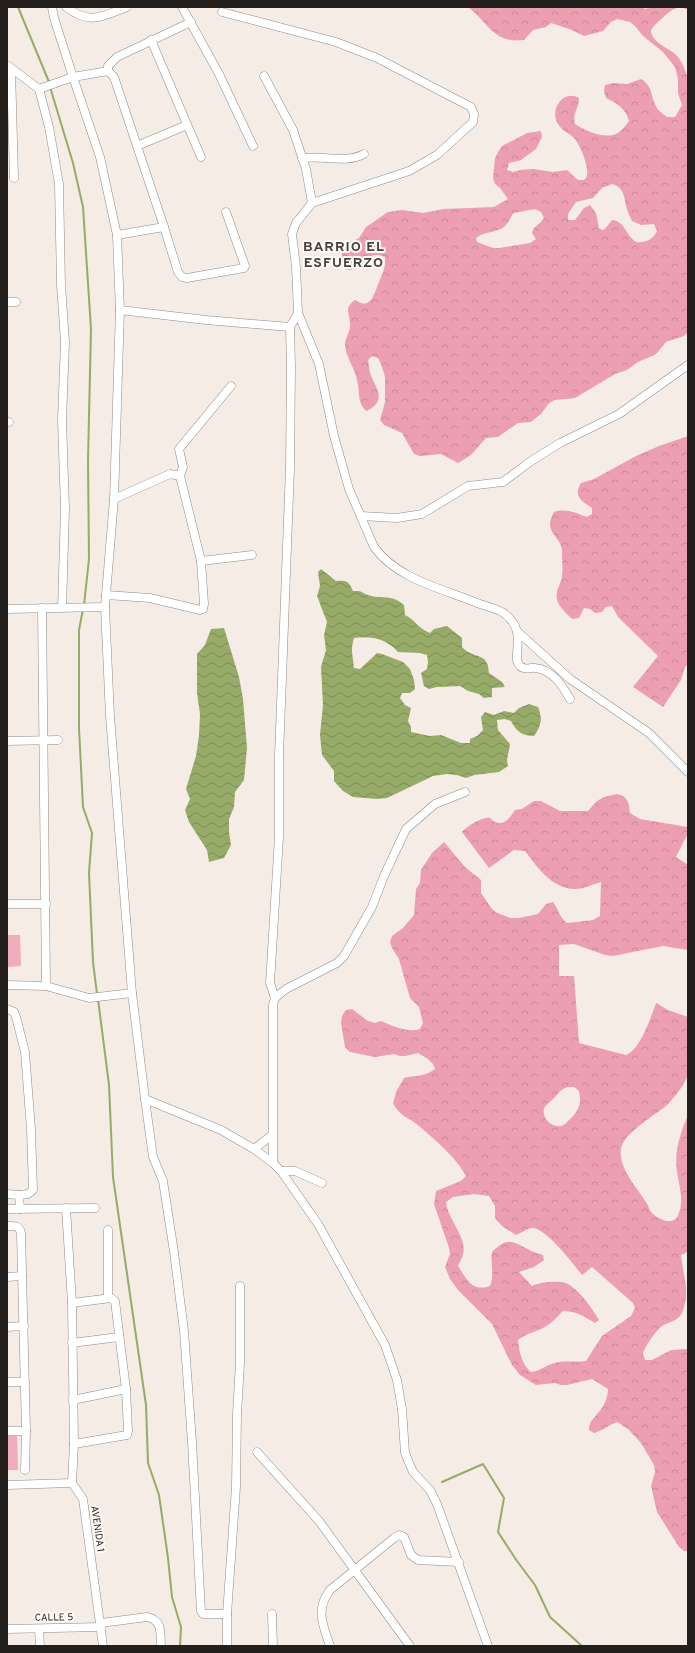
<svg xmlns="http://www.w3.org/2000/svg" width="695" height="1653" viewBox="0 0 695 1653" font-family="Overpass,sans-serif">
<defs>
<pattern id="forest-crowns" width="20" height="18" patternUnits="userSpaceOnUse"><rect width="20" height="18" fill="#ec9fb1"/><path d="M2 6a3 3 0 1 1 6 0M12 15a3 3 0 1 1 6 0" fill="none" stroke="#ca8898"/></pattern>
<pattern id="water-waves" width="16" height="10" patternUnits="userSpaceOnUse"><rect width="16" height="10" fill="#97ab68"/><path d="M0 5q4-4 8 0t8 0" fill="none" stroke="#7b8b55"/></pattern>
</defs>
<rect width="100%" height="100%" fill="#f4ece5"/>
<g fill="#eeacbc">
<polygon points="7,935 20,935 21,966 7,967"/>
<polygon points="7,1436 17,1436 18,1470 7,1470"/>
</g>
<g fill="url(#forest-crowns)" fill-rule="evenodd">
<path d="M468 7H642L645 9 653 7H688V10C676 3 668 13 659 21 656 24 653 26 651 31 652 44 671 48 678 57 683 63 685 70 688 78V332L684 336 666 342 657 353 652 356 638 362 627 370 615 374 575 398 555 400 549 403 541 414 531 422 518 423 498 437 486 438 471 455 458 463 441 454 420 456 414 454 402 433 384 425 380 420 385 402V377L381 364 378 358 372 356 368 360C369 364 369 369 370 373 376 389 388 401 366 411 357 403 360 391 357 380 355 368 346 358 345 345 345 338 351 331 350 324 350 313 343 309 355 300 371 311 374 294 379 282 383 273 386 266 385 257 370 250 362 262 351 270L345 269 342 264V250L346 245 359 238 366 227 388 212 402 210 423 213 444 209 494 207 508 199 500 188 495 184 493 178 495 158 498 152 502 146 527 133 541 131 542 137 536 149 521 160 509 163 507 170 513 172 520 170 533 169 553 172 567 170 578 180H584C585 179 587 177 587 175 589 167 580 144 574 138 569 133 561 130 558 124 549 110 563 89 579 98 579 109 572 113 575 124 586 131 605 140 618 133 622 130 626 125 629 121 626 109 617 103 606 98L604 91 605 85 613 83 627 84 641 79C653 86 650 95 656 106 658 111 663 114 667 117H675L682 105 678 93V79L675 67 663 52 643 36 635 26 630 22 617 19 611 22 603 31 584 36 572 30 551 23 546 27 533 30 524 40C493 44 488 22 468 7ZM612 184C625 187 624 199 627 209 628 213 630 217 632 221L641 225 654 224 657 231C653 240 645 243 636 242 626 236 625 221 612 220L605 229 602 230 599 228 596 213 590 205 584 208 575 220H568V214L576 202 593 198 602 188ZM535 209 541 212 544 218C541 224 533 226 532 233L536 239 530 243 518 245 499 248H493L477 242 476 238C484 231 496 233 504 227 509 223 510 217 514 213Z"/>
<path d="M688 436V664L685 667 681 680 663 707 633 687 658 656 618 617 612 606 606 607 602 612 595 613 590 609 584 608 579 618 572 619C567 614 560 608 557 600 555 591 561 584 562 576 563 569 562 559 562 551 561 535 542 533 554 512 567 508 575 513 587 517L592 514V508C581 501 573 496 581 483L594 479 636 456 659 446Z"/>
<path d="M617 794C628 796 629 803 630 813L640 819 688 827V833L676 857 688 865V950L663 946 613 956 605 955 574 944 559 945V976H574L579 1043 626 1055C640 1050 651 1017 656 1003L668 1010 688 1017C688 1027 690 1071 687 1077 683 1086 675 1097 668 1104 656 1115 623 1133 621 1149 618 1168 637 1188 646 1202 648 1205 649 1210 652 1213 659 1220 675 1227 679 1213 684 1199 679 1185 677 1172 674 1154 680 1132 688 1116V1252L681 1255C683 1277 691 1291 682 1313 677 1322 670 1321 662 1326 657 1329 643 1349 643 1354 643 1356 645 1358 645 1360H652L671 1350 688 1349V1551H684L679 1547 657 1512 651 1486 655 1472 654 1465 641 1443 628 1429 617 1422C609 1425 602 1431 594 1433L589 1430C589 1421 593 1420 598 1413 604 1407 608 1397 608 1389L592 1379 567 1385H561L555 1383 536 1385 520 1375 512 1365 492 1324 458 1290 450 1279 445 1267 450 1254 449 1248 434 1204 436 1191 461 1181 466 1176C456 1157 434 1139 418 1125 408 1117 399 1116 393 1103L397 1090 404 1078C416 1075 425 1077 435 1069L433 1064 428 1059 418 1053 405 1056H400L394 1054 375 1057 350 1052 345 1047 341 1023 342 1016 346 1010 352 1009 368 1021 375 1023 381 1021C392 1026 408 1033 420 1029L423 1023 419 1007 410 998 399 959 392 948 390 942 392 936 403 928 414 915 416 889 420 883 421 870 432 853 444 842 465 867 481 880V893L492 909 497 913 511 918H519L538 914 546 904 553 902C559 910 559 917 567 923L593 920 600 916 601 882C593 884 584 889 576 889 553 890 537 867 525 851L514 850 489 868 462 832C466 827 483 816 490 818 492 819 493 821 495 822 505 826 511 816 515 810L522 809 534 801H541L560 811H588L597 801 604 797ZM568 1087H574L579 1091C582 1105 578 1112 568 1121 565 1124 562 1127 558 1126 550 1126 542 1118 544 1109 545 1105 549 1103 552 1100 558 1095 559 1089 568 1087ZM474 1194 489 1196 495 1206V1218L502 1226 516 1235C521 1233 526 1229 531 1228 545 1226 574 1265 582 1275L592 1267 633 1303 635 1308 631 1316 602 1336 586 1361C576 1363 565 1360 555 1363 546 1365 540 1371 531 1372 522 1365 519 1351 518 1340 525 1334 535 1332 543 1328 551 1324 557 1317 563 1311 576 1311 584 1316 595 1323L599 1320C591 1307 583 1295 571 1286 564 1279 540 1282 532 1286L519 1272 534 1267 544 1260 543 1255C538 1253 532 1252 528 1249 510 1241 508 1237 492 1252 490 1264 495 1274 490 1286 472 1292 467 1280 458 1266 460 1262 462 1258 463 1254 468 1239 447 1218 446 1202L453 1197Z"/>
</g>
<g fill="url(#water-waves)">
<path d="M321 569 336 581C346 580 349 581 353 591 364 591 360 592 368 595 381 600 390 593 404 605L405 615C415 620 419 629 430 633L434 629 447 626 462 638V647C474 660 488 651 489 673L502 682 505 687 492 688V697L484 698 479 694 468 691 460 686 437 687 429 689 424 686 421 673 427 669 428 662 427 655 420 653 398 652C385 638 372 636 354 638 350 651 353 655 354 668L360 669 377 653 382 654 403 662 410 669 414 680 415 689 410 693H402L400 698 405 705 411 708 408 721 411 727V732L430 736 441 735 461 743H470V739L477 736 483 730 481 717 485 712 494 715 504 711 514 713 519 708 529 704 538 707C543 719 541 726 534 736 522 736 516 731 511 721L505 719 497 720 498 730 510 744 507 760 508 766 499 772 474 775 466 778 457 775 447 774 433 776 387 798 377 799 353 797 343 791 334 781V771L322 755 320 735 323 705 321 667 326 650 324 635 327 622 317 596 320 586 318 572Z"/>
<polygon points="224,628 239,677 243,699 247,748 244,780 235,792 234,807 229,819 229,832 231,845 224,858 209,862 207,850 189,822 185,810 190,799 186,789 196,756 199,735 200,714 197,693 197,654 205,645 211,629"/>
</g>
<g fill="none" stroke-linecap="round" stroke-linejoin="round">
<g stroke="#97ab68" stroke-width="2">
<polyline points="18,7 49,82"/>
<polyline points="50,87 73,163 83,207 91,329 88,460 89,559 84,605"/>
<polyline points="83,609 79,630 79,728 83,807 92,833 89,873 93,962 97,994"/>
<polyline points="98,999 109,1085 113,1177 146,1405 148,1463 159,1495 168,1558 172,1597 181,1627 180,1646"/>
<polyline points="442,1482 483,1464 504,1498 498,1532 517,1561 535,1585 550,1617 582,1646"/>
</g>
<g stroke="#918a84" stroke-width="9">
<g id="minor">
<polyline points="52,7 54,18 73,77 100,157 117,235 120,310 114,499 105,607 110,716 132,993 145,1099 153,1157 163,1181 174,1252 184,1331 192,1442 201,1611 203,1614 227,1614"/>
<path d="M66 7C90 25 101 17 127 7"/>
<polyline points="182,7 219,74 253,146"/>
<polyline points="151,40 201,157"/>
<polyline points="7,65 39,89 73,77 108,71 114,77 164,227 178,272 182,277 187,278 244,268 245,266 226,212"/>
<polyline points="11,69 14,178"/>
<polyline points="108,71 108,66 117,57 191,22"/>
<polyline points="264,76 293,130 306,169 312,203"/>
<polyline points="39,89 49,127 59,184 61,285 65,342 62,420 65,509 62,608"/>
<polyline points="137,146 187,125"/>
<path d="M302 158C324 155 345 164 364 154"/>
<polyline points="117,235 164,227"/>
<polyline points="7,302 16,302"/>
<polyline points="120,310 206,320 290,327 298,313 296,267 292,234 296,223 312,203 409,171 437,155 473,122 474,114 471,107 377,58 336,42 222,12"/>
<path d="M298 313 319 364 334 436 349 489 374 547C398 580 444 589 480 604 488 607 499 609 505 614 529 632 510 657 520 666 525 671 530 667 535 668 553 670 562 685 570 699"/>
<polyline points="7,422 9,422"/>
<polyline points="180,476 183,467 179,449 231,386"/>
<polyline points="361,516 397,518 422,514 468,486 503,482 531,461 560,443 619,414 688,365"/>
<polyline points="201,561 252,555"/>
<polyline points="106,595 150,598 200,610 203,609 204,604 201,561 180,476 170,474 114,499"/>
<polyline points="42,608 46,986 89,998 132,993"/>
<polyline points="7,609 105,607"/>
<polyline points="519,633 570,679 649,733 688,772"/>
<polyline points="7,741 58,740"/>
<polyline points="7,904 46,904"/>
<polyline points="7,985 46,986"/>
<polyline points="275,998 286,989 337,963 344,956 372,907 384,876 406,829 435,804 465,792"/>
<polyline points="7,1009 14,1012 16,1017 25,1052 31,1129 33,1190 28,1194 19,1195 20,1209"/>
<polyline points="145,1099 221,1130 254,1149 273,1163 281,1171 318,1224 385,1345 397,1380 402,1409 405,1453 413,1472 430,1490 437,1504 488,1646"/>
<polyline points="254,1149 272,1135"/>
<polyline points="273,1163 273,1005 275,998 270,983 279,837 279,756 290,468 291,367 290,327"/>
<polyline points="281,1171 295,1171 322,1183"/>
<polyline points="7,1194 19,1195"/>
<polyline points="66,1208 72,1303 74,1444 72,1483"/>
<polyline points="7,1209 95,1208"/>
<path d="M7 1226C14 1226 19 1225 21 1233L26 1431 25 1470"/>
<polyline points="7,1277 22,1276"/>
<polyline points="108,1298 108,1230"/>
<polyline points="72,1303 111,1298 115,1301 126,1389 128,1431 127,1435 74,1444"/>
<polyline points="7,1327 24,1326"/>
<polyline points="72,1343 119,1337"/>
<polyline points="7,1382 25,1382"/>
<polyline points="73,1400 126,1389"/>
<polyline points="7,1431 26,1431"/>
<polyline points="257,1452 319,1521 410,1646"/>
<polyline points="7,1485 72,1483 83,1499 103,1646"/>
<polyline points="272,1614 273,1646"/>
<path d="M101 1623 147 1617C163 1620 160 1633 161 1646"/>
<polyline points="7,1629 101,1627"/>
<polyline points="39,1629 40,1646"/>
<polyline points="227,1646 227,1614 236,1487 237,1414 240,1363 240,1286"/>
<path d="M330 1646C323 1625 315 1610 330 1590L394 1538 399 1535 404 1537 411 1555 418 1560 459 1562"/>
</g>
</g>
<use href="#minor" stroke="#fff" stroke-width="8"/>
</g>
<g text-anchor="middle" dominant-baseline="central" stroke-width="4" stroke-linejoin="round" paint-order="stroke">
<g font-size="10" fill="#221f1d" stroke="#fffaf6">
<text transform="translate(97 1529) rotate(82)">AVENIDA 1</text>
<text transform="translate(54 1618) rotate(-1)">CALLE 5</text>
</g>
<g font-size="14" font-weight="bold" letter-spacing="1" fill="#47413c" stroke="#fffaf6">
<text x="344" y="247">BARRIO EL<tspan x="344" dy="16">ESFUERZO</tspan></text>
</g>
</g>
<rect width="695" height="1653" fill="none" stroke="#221f1d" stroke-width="16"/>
</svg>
